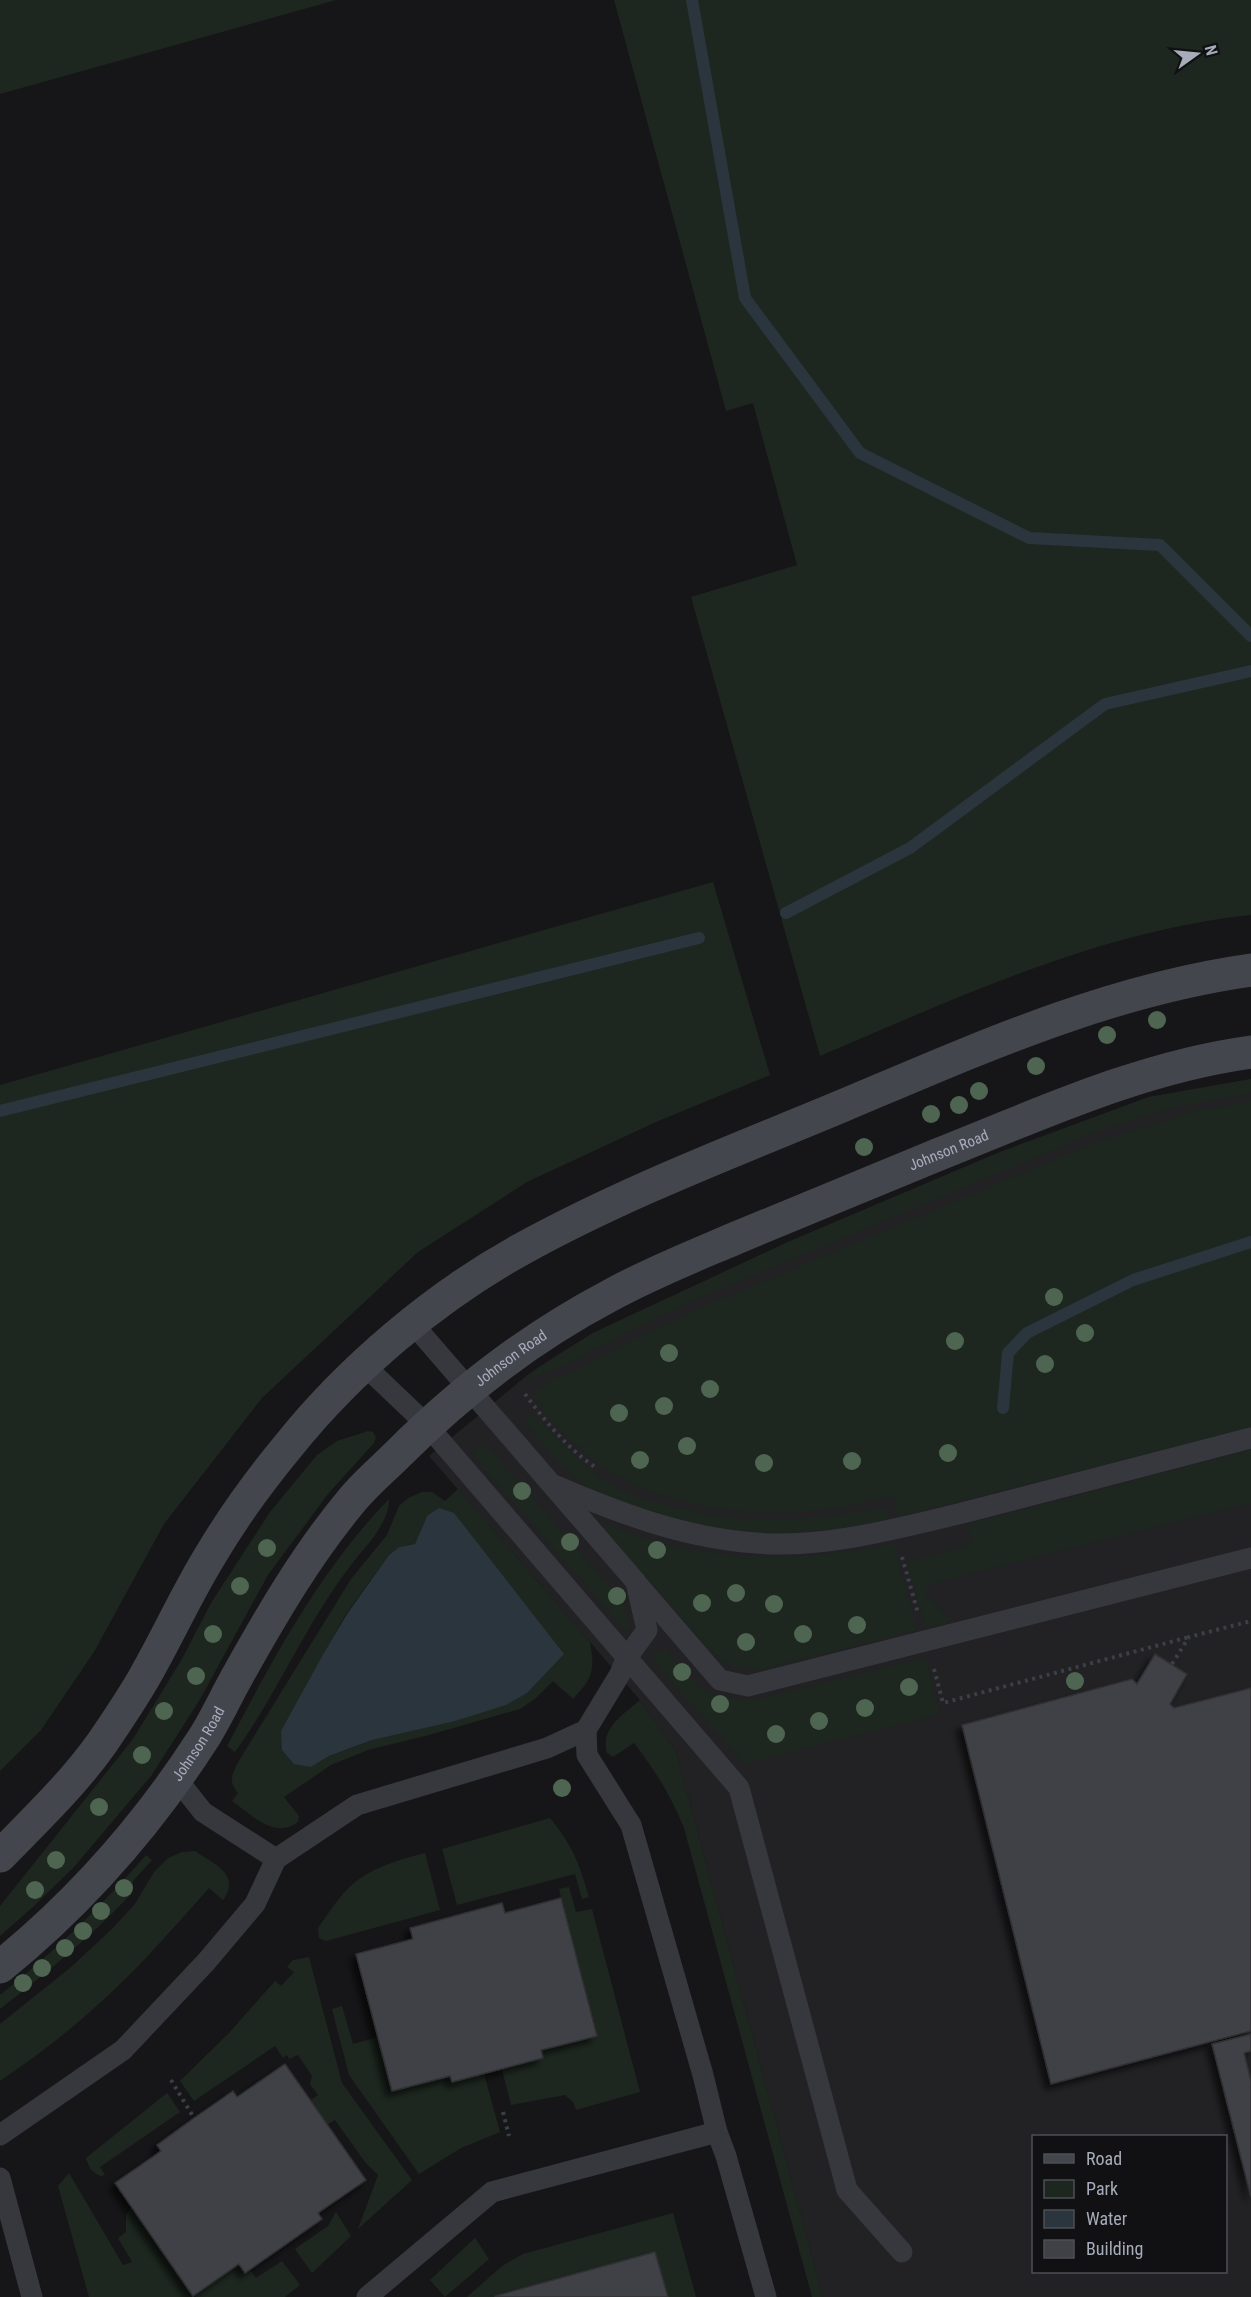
<svg xmlns="http://www.w3.org/2000/svg" width="1251" height="2297" viewBox="0 0 1251 2297" font-family="'Roboto Condensed',sans-serif">
<defs>
<filter id="shadow"><feDropShadow dx="-5.5" dy="5.5" stdDeviation="3" flood-color="#0009"/></filter>
</defs>
<rect width="100%" height="100%" fill="#161618"/>
<path fill="#222225" fill-rule="evenodd" d="M1251 1079V2297H823L676 1751 640 1700 429 1456 530 1373 559 1354 593 1333 788 1242 1000 1152 1149 1097ZM1034 2136H1226V2272H1034Z"/>
<g fill="#1d271f" fill-rule="evenodd">
<polygon points="0,0 336,0 0,94"/>
<path d="M614 0H1251V915C1099 931 959 997 820 1056L691 597 797 565 753 403 726 411Z"/>
<polygon points="713,882 770,1075 656,1122 527,1182 418,1252 262,1398 164,1524 94,1652 41,1730 0,1771 0,1085"/>
<polygon points="1251,1079 1251,1093 1166,1109 1104,1129 702,1297 627,1333 567,1365 538,1375 526,1383 535,1370 593,1333 788,1242 1000,1152 1149,1097"/>
<path d="M1251 1101V1427L899 1517 893 1496C866 1502 839 1509 812 1511 747 1517 654 1506 601 1466 591 1459 583 1450 574 1442 560 1429 538 1413 535 1393L551 1379 568 1375 629 1341 693 1311 1099 1141 1196 1111Z"/>
<path d="M533 1413C558 1438 583 1469 615 1487 629 1495 646 1499 662 1504 737 1526 809 1522 885 1507L888 1520C818 1534 745 1541 675 1522 662 1518 649 1512 636 1508 623 1503 605 1500 593 1492 566 1473 542 1447 524 1419Z"/>
<polygon points="368,1431 373,1432 376,1437 374,1443 328,1494 268,1575 199,1701 151,1776 74,1867 34,1906 0,1936 0,1906 133,1739 182,1659 211,1603 270,1512 317,1455 337,1441"/>
<polygon points="482,1446 488,1447 623,1602 631,1625 628,1629 624,1629 475,1458 475,1450"/>
<polygon points="1251,1450 1251,1503 934,1583 924,1592 948,1618 948,1623 926,1629 906,1563 972,1544 968,1524"/>
<path d="M458 1489 590 1642C595 1671 593 1678 573 1699L553 1681 535 1699 520 1709 429 1735 368 1750 331 1765 284 1797 299 1816 298 1822C274 1840 251 1814 232 1801L238 1793C227 1781 233 1772 240 1759L351 1579 387 1535 399 1506 408 1498 422 1492H432L445 1501ZM427 1516 372 1740 329 1756 311 1767 325 1651 346 1614 389 1555 399 1547 415 1544Z"/>
<path d="M389 1499C389 1526 363 1548 348 1569 305 1626 277 1694 235 1752L227 1746C273 1659 320 1570 389 1499Z"/>
<path d="M606 1524C701 1564 794 1562 894 1544L917 1630 762 1669C742 1670 729 1667 713 1654L604 1530 602 1527Z"/>
<path d="M661 1649 665 1650C697 1688 706 1700 757 1699L925 1658 940 1714 745 1764 654 1662 653 1655Z"/>
<path d="M640 1700 676 1751 823 2297H812L684 1828C671 1796 655 1770 634 1743L613 1757 607 1753C600 1728 623 1715 640 1700Z"/>
<path d="M550 1818C573 1846 579 1863 589 1897L582 1899 575 1874 457 1905 442 1849Z"/>
<path d="M195 1851C215 1865 241 1874 223 1900L209 1888C170 1932 130 1978 84 2017 58 2040 29 2061 0 2081V2024L70 1968 113 1928 135 1904 154 1872 168 1858 182 1852Z"/>
<path d="M425 1853 440 1910 326 1941 319 1938 318 1928C326 1917 334 1904 343 1894 364 1869 395 1861 425 1853Z"/>
<path d="M146 1855 152 1860 133 1881 132 1893C92 1936 46 1973 0 2009V1995C55 1951 100 1908 146 1855Z"/>
<polygon points="569,1887 576,1912 592,1909 640,2092 576,2110 573,2102 565,2095 511,2105 502,2070 543,2058 541,2050 597,2036 559,1889"/>
<polygon points="309,1957 342,2083 412,2180 358,2229 378,2175 365,2162 335,2120 327,2125 311,2100 318,2095 310,2084 312,2076 298,2055 289,2059 287,2055 283,2058 275,2046 194,2101 180,2081 229,2033 275,1981 281,1986 294,1972 287,1967 293,1960"/>
<polygon points="342,2006 353,2044 378,2037 392,2091 450,2076 452,2082 484,2074 500,2132 461,2148 419,2174 349,2075 332,2009"/>
<path d="M167 2093 180 2112 100 2167 105 2175 101 2176C92 2173 89 2168 86 2158Z"/>
<polygon points="69,2173 123,2265 132,2262 118,2238 126,2232 126,2215 131,2208 193,2296 239,2264 245,2273 250,2270 256,2278 282,2261 300,2285 285,2297 89,2297 58,2186"/>
<polygon points="336,2212 351,2236 312,2273 295,2249 328,2226"/>
<polygon points="673,2213 696,2297 668,2297 655,2252 495,2297 467,2297 502,2266 523,2254"/>
<polygon points="475,2238 489,2259 445,2297 430,2280"/>
</g>
<polygon fill="#2b353e" points="439,1508 454,1513 564,1654 527,1693 506,1705 455,1721 372,1740 329,1756 311,1767 294,1764 282,1750 281,1731 325,1651 347,1614 389,1555 399,1547 415,1544 427,1516"/>
<g fill="none" stroke-linecap="round" stroke-linejoin="round">
<g stroke="#2b353e" stroke-width="12">
<polyline points="692,0 745,298 860,453 1029,538 1160,545 1251,636"/>
<polyline points="786,913 910,848 1105,704 1251,671"/>
<polyline points="0,1111 699,938"/>
<polyline points="1003,1408 1008,1353 1027,1333 1133,1280 1251,1242"/>
</g>
</g>
<g fill="#404146" stroke="#303034" stroke-width="1.5" filter="url(#shadow)">
<polygon points="1155,1654 1187,1674 1170,1704 1174,1708 1251,1688 1251,2031 1051,2084 962,1725 1132,1679 1137,1684"/>
<polygon points="561,1898 597,2036 541,2050 543,2058 452,2082 450,2076 392,2091 356,1954 413,1939 410,1928 502,1903 505,1913"/>
<polygon points="1251,2034 1251,2051 1244,2053 1251,2081 1251,2197 1212,2044"/>
<polygon points="285,2064 366,2180 318,2213 322,2219 245,2273 239,2264 193,2296 115,2183 161,2151 157,2145 194,2118 233,2091 237,2097"/>
<polygon points="655,2252 668,2297 495,2297 495,2296"/>
</g>
<g fill="none" stroke-linecap="round" stroke-linejoin="round">
<g stroke="#3c3f45" stroke-width="4" stroke-dasharray="3 4.5" stroke-linecap="butt">
<path d="M525 1394C545 1421 567 1448 595 1467"/>
<polyline points="902,1557 918,1613"/>
<polyline points="1172,1664 1189,1637 1251,1621"/>
<polyline points="934,1669 943,1703 1189,1637"/>
<polyline points="171,2080 194,2118"/>
<polyline points="503,2112 509,2136"/>
</g>
<g stroke="#37383e" stroke-width="21">
<polyline points="365,1366 427,1425 739,1788 847,2190 902,2252"/>
<path d="M556 1486C621 1514 685 1538 756 1543 824 1549 904 1527 970 1511 1064 1487 1157 1462 1251 1438"/>
<polyline points="639,1586 720,1680 748,1686 1251,1558"/>
<polyline points="176,1778 203,1812 276,1859 357,1805 547,1748 586,1730 620,1674 626,1659 647,1630 636,1582 413,1324"/>
<polyline points="717,2132 726,2156 766,2297"/>
<polyline points="0,2135 123,2050 206,1962 255,1904 276,1859"/>
<polyline points="0,2178 32,2297"/>
<polyline points="367,2297 492,2192 717,2132 703,2075 631,1825 587,1755 586,1730"/>
</g>
<g stroke="#44464e" stroke-width="33">
<path d="M0 1856C35 1820 73 1784 102 1743 117 1721 132 1699 145 1676 168 1636 186 1595 210 1556 233 1517 260 1480 289 1445 350 1369 435 1297 520 1250 623 1193 734 1151 842 1106 975 1050 1107 990 1251 970"/>
<path id="s1" d="M0 1967C80 1902 147 1826 203 1739 216 1719 226 1696 238 1675 272 1614 307 1554 352 1500 366 1483 383 1469 398 1454 460 1392 533 1336 611 1295 651 1273 694 1256 736 1238 803 1210 870 1182 937 1155 1040 1114 1141 1067 1251 1052"/>
</g>
</g>
<g fill="#4e6551">
<circle cx="1157" cy="1020" r="9"/>
<circle cx="1107" cy="1035" r="9"/>
<circle cx="1036" cy="1066" r="9"/>
<circle cx="979" cy="1091" r="9"/>
<circle cx="959" cy="1105" r="9"/>
<circle cx="931" cy="1114" r="9"/>
<circle cx="864" cy="1147" r="9"/>
<circle cx="1054" cy="1297" r="9"/>
<circle cx="1085" cy="1333" r="9"/>
<circle cx="955" cy="1341" r="9"/>
<circle cx="669" cy="1353" r="9"/>
<circle cx="1045" cy="1364" r="9"/>
<circle cx="710" cy="1389" r="9"/>
<circle cx="664" cy="1406" r="9"/>
<circle cx="619" cy="1413" r="9"/>
<circle cx="687" cy="1446" r="9"/>
<circle cx="948" cy="1453" r="9"/>
<circle cx="640" cy="1460" r="9"/>
<circle cx="852" cy="1461" r="9"/>
<circle cx="764" cy="1463" r="9"/>
<circle cx="522" cy="1491" r="9"/>
<circle cx="570" cy="1542" r="9"/>
<circle cx="267" cy="1548" r="9"/>
<circle cx="657" cy="1550" r="9"/>
<circle cx="240" cy="1586" r="9"/>
<circle cx="736" cy="1593" r="9"/>
<circle cx="617" cy="1596" r="9"/>
<circle cx="702" cy="1603" r="9"/>
<circle cx="774" cy="1604" r="9"/>
<circle cx="857" cy="1625" r="9"/>
<circle cx="213" cy="1634" r="9"/>
<circle cx="803" cy="1634" r="9"/>
<circle cx="746" cy="1642" r="9"/>
<circle cx="682" cy="1672" r="9"/>
<circle cx="196" cy="1676" r="9"/>
<circle cx="1075" cy="1681" r="9"/>
<circle cx="909" cy="1687" r="9"/>
<circle cx="720" cy="1704" r="9"/>
<circle cx="865" cy="1708" r="9"/>
<circle cx="164" cy="1711" r="9"/>
<circle cx="819" cy="1721" r="9"/>
<circle cx="776" cy="1734" r="9"/>
<circle cx="142" cy="1755" r="9"/>
<circle cx="562" cy="1788" r="9"/>
<circle cx="99" cy="1807" r="9"/>
<circle cx="56" cy="1860" r="9"/>
<circle cx="124" cy="1888" r="9"/>
<circle cx="35" cy="1890" r="9"/>
<circle cx="101" cy="1911" r="9"/>
<circle cx="83" cy="1931" r="9"/>
<circle cx="65" cy="1948" r="9"/>
<circle cx="42" cy="1968" r="9"/>
<circle cx="23" cy="1983" r="9"/>
</g>
<g text-anchor="middle" dominant-baseline="central" stroke-width="5" stroke-linejoin="round" paint-order="stroke">
<g font-size="15" fill="#a7acba" stroke="#111113">
<text stroke="none"><textPath href="#s1" startOffset="1288">Johnson Road</textPath></text>
<text stroke="none"><textPath href="#s1" startOffset="802">Johnson Road</textPath></text>
<text stroke="none"><textPath href="#s1" startOffset="300">Johnson Road</textPath></text>
</g>
</g>
<rect x="1032" y="2135" width="195" height="138" fill="#111113" stroke="#4d4f56" stroke-width="1.5"/>
<rect x="1044" y="2154" width="30" height="9" fill="#44464e" stroke="#4d4f56" stroke-width="1.5"/>
<text x="1086" y="2165" font-size="18" fill="#a7acba">Road</text>
<rect x="1044" y="2180" width="30" height="18" fill="#1d271f" stroke="#4d4f56" stroke-width="1.5"/>
<text x="1086" y="2195" font-size="18" fill="#a7acba">Park</text>
<rect x="1044" y="2210" width="30" height="18" fill="#2b353e" stroke="#4d4f56" stroke-width="1.5"/>
<text x="1086" y="2225" font-size="18" fill="#a7acba">Water</text>
<rect x="1044" y="2240" width="30" height="18" fill="#404146" stroke="#4d4f56" stroke-width="1.5"/>
<text x="1086" y="2255" font-size="18" fill="#a7acba">Building</text>
<g transform="translate(1197 54) rotate(75)" stroke="#111113" stroke-width="4.5" paint-order="stroke">
<path d="M0-4.5L10 22L0 15L-10 22Z" fill="#a7acba"/>
<text y="-9" font-size="16" font-weight="bold" text-anchor="middle" fill="#a7acba">N</text>
</g>
</svg>
